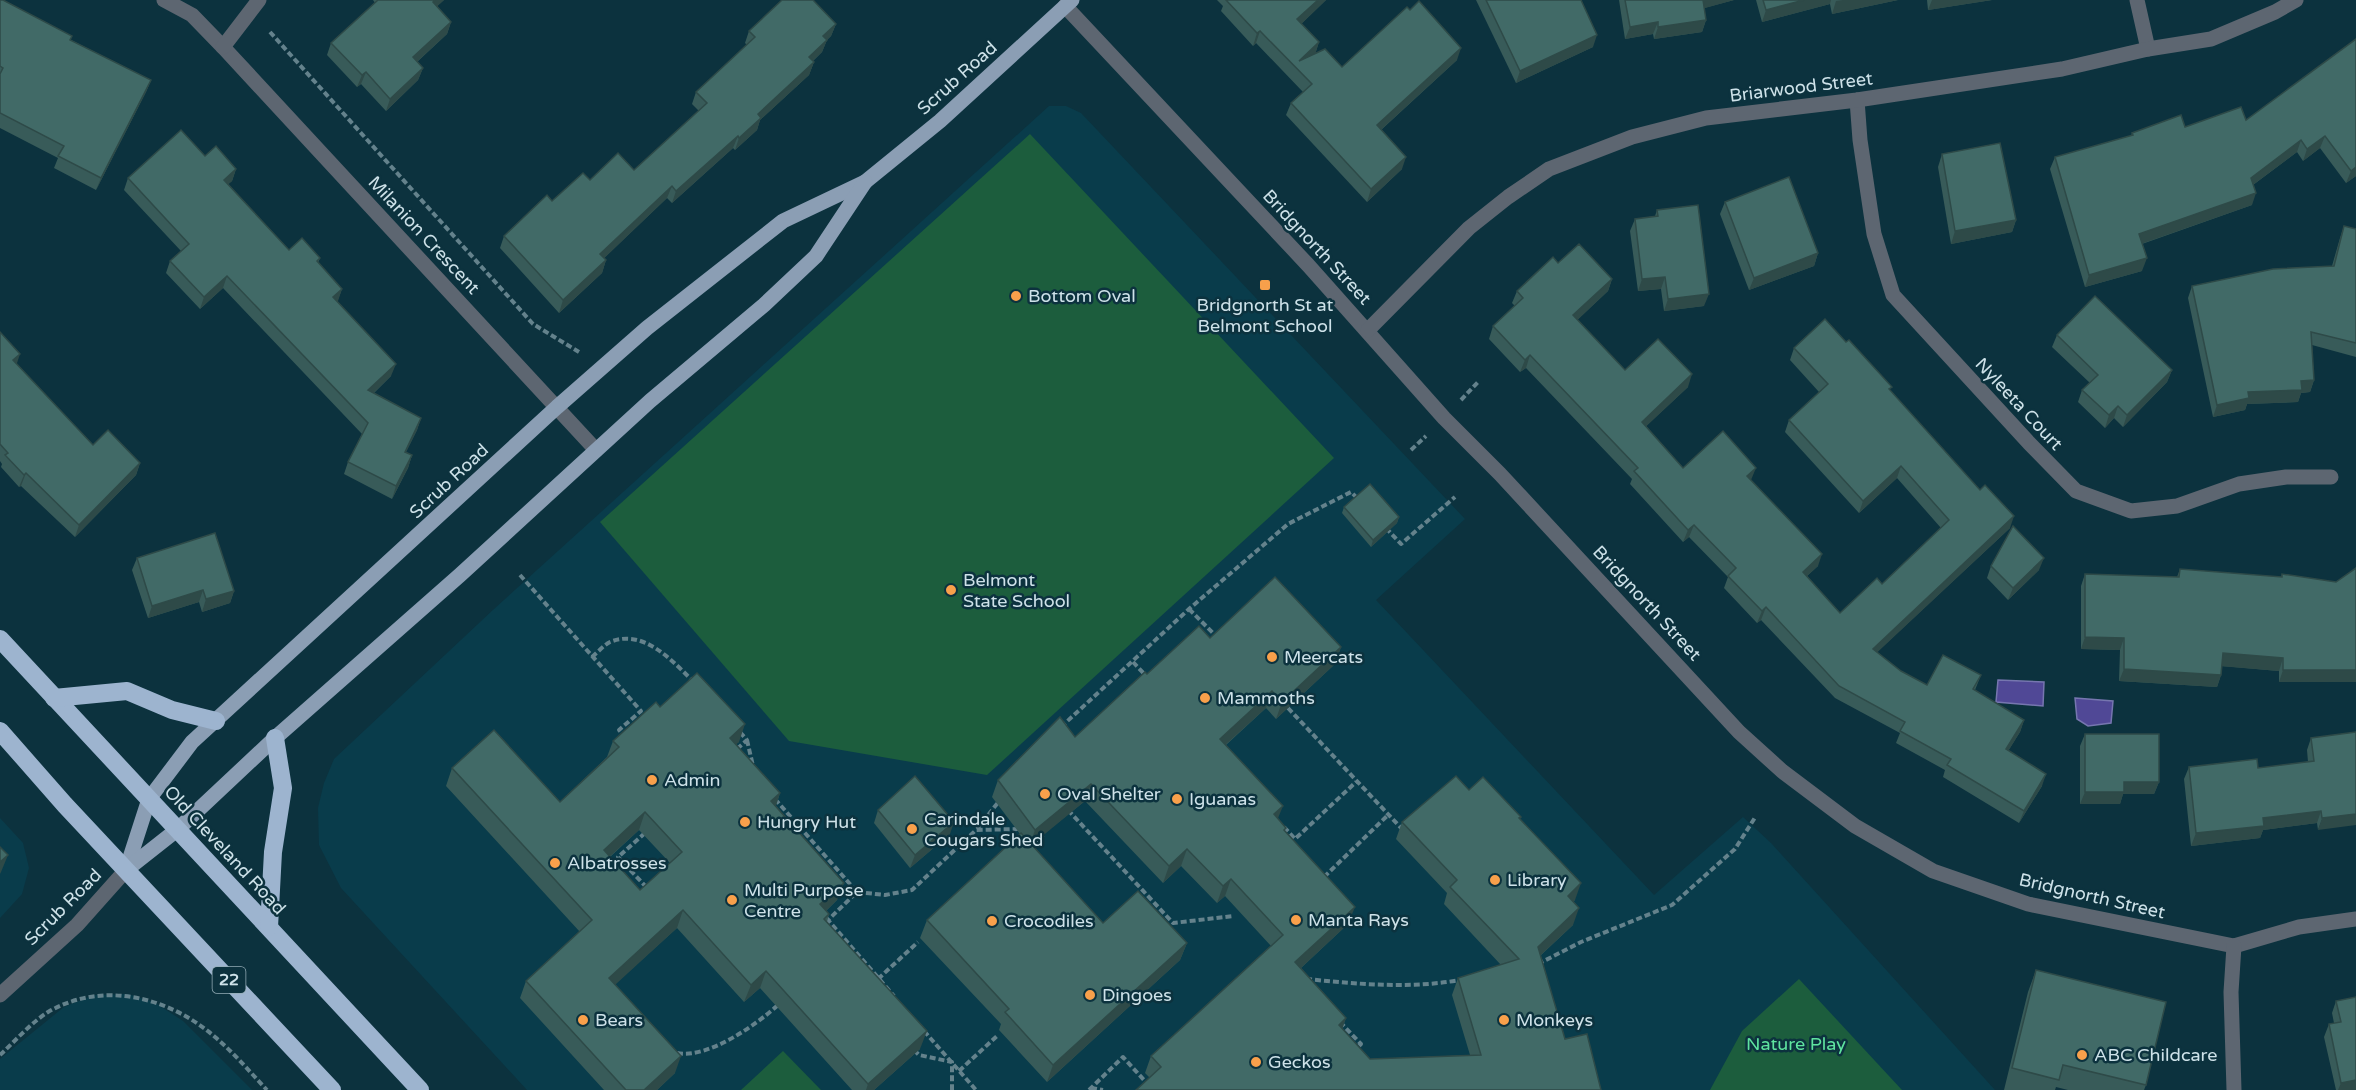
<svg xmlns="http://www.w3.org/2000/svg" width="2356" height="1090" viewBox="0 0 2356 1090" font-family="'Varela Round',sans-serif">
<rect width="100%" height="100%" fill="#0c323e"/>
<g fill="#093c4b">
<polygon points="1049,106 1066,106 1081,113 1465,519 1376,600 1654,895 1743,817 1771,843 1995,1090 527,1090 341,888 319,845 318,808 324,783 334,759 494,609"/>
<polygon points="0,818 23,843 29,868 22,894 0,918"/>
<polygon points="128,994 154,1002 183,1021 252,1090 0,1090 0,1059 64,1007 94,995"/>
</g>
<g fill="#1c5d3d">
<polygon points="1030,134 1334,458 987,775 789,741 600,522"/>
<polygon points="1799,979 1902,1090 1710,1090 1742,1031"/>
<polygon points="783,1051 821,1090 741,1090"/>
</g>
<g fill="#504896" stroke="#7676af" stroke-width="1.5">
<polygon points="1998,680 2044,682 2043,706 1996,702"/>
<polygon points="2075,698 2113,701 2111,723 2088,726 2077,719"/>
</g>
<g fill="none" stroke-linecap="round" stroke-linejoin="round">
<g stroke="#64828c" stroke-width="4" stroke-dasharray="6 3" stroke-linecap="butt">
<polyline points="270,32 533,324 579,352"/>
<polyline points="1461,400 1479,381"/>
<polyline points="1411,450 1426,436"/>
<polyline points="1386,528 1401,544 1455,497"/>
<polyline points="520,575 641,711 619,730 625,737"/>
<polyline points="1189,609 1218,638"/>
<path d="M592 657C598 652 604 645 610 642 644 628 672 661 694 682"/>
<polyline points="1133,662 1147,677"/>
<polyline points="1288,708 1403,830"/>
<polyline points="1061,727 1189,609 1288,524 1351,492 1358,499"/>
<polyline points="747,740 753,766"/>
<polyline points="737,749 747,740 739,731"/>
<polyline points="775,799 857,892 828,920 894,996"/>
<polyline points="1068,810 1173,923 1234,916"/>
<polyline points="1284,827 1295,839 1356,782"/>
<polyline points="977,829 1000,800"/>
<polyline points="645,833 618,857 648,889"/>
<polyline points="1029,849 1043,835"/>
<polyline points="1324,877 1388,815"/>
<polyline points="857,892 885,895 912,890 976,830 1018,829"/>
<polyline points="1538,964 1581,942 1672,905 1735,849 1756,816"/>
<polyline points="878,979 918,942"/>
<path d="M1306 979C1358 984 1409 989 1460 980"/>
<polyline points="1340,1022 1361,1044 1356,1049"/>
<polyline points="924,1031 976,1090"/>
<polyline points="914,1050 919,1055 952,1062 952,1090"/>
<path d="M677 1053C708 1059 756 1025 778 1005"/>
<path d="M0 1055C15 1041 31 1023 48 1012 103 980 169 997 215 1037 234 1053 250 1072 267 1090"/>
<polyline points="959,1071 997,1036"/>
<polyline points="1091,1088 1103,1090"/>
<polyline points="1089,1090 1123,1057 1153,1090"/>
</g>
<g stroke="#5d6671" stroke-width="15">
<polyline points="164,0 192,15 223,47 596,450"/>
<polyline points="2137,0 2148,49"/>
<polyline points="1065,6 1308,265 1444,418 1500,474 1739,732 1782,771 1855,826 1933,871 2028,904 2234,946 2299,927 2356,919"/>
<polyline points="223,47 259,0"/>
<polyline points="1857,100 1860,140 1874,234 1893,295 2029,443 2076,491 2131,511 2177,506 2239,484 2286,477 2331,477"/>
<polyline points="1368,330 1469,228 1508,197 1549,169 1632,137 1706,118 1857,100 2062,69 2148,49 2211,39 2275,12 2296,0"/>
<polyline points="2234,946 2231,992 2234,1090"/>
<polyline points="0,995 77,925 126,870"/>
</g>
<g stroke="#8b9eb4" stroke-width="15">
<polyline points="126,870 149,799 192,742 557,407 647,328 783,221 865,182 940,121 1072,0"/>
<polyline points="126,870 178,829 275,738 460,575 650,401 764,305 816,256 865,182"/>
</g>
<g stroke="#9db4cf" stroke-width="18">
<polyline points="0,639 420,1090"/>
<polyline points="54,698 127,691 172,710 216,721"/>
<polyline points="0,731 65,805 332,1090"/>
<polyline points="269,927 273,852 283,788 275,738"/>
</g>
</g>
<g fill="#385b59" fill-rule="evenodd">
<polygon points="0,0 71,40 151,80 146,92 96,190 54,168 58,158 0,128"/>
<polygon points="373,0 444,0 437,6 451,22 447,34 417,62 423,68 418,80 386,111 361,84 357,87 327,55 331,43 375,3"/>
<polygon points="1217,0 1326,0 1301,24 1319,42 1315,54 1342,67 1457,60 1381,130 1402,169 1367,202 1286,115 1291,103 1303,92 1256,43 1253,46 1221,11 1223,6"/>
<polygon points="1476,0 1581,0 1593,47 1516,83"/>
<polygon points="1619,0 1734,0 1704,8 1706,20 1702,32 1654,39 1653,34 1625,39"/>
<polygon points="1756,0 1898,0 1832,14 1830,4 1762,22"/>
<polygon points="1927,0 1992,0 1928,10"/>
<polygon points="836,24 831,36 827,40 822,52 813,61 814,62 809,75 760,120 757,130 735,150 733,148 672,203 667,198 604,258 606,260 602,273 559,313 500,248 504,236 552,201 590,180 634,170 699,111 692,104 696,92 747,45 745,43 749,31"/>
<polygon points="2356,39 2356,176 2346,183 2320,148 2303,161 2297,152 2253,185 2252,205 2142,244 2142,271 2085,287 2050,169 2055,157 2131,136 2132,133 2246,120"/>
<polygon points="1942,154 2016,220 2012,232 1951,244 1938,167"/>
<polygon points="236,169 232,181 228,184 289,250 320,258 318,263 342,289 337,302 391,376 374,393 421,418 417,430 406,452 412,455 408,468 392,499 344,474 348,462 362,434 223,288 200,309 166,273 170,261 181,251 124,190 128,178"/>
<polygon points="1725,202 1818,253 1814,266 1749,290 1720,214"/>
<polygon points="1657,210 1704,306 1664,311 1661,289 1638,291 1630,231 1635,219 1655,216"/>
<polygon points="2344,226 2356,229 2356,357 2312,345 2314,380 2310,392 2301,393 2298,402 2247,404 2245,410 2213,417 2188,298 2192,286 2332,266 2340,238"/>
<polygon points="1558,263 1612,279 1608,291 1577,320 1625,370 1688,387 1646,426 1683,468 1751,480 1818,566 1807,576 1840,613 1882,584 1941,528 1897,478 1859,513 1785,432 1789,420 1819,392 1790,360 1794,348 1891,391 2010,528 1877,652 1901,671 1927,685 1981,675 1975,690 2024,720 2020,732 2008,751 2042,786 2019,823 1943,777 1945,770 1896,743 1900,733 1835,698 1761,620 1757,623 1724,588 1728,577 1689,537 1683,542 1630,484 1632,479 1526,368 1520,372 1489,339 1493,326 1515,306 1512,303 1517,291"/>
<polygon points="0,332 16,364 93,445 140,463 136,475 75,537 21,486 19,487 1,467 2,464 0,461"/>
<polygon points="2057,335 2172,370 2167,382 2123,427 2114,418 2105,428 2078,402 2082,390 2090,383 2052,347"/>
<polygon points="1344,507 1399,517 1397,523 1371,547 1342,513"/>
<polygon points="137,558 234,591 230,603 202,612 199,602 148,618 132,570"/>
<polygon points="1991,566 2039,570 2008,600 1987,578"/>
<polygon points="2356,568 2356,682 2279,682 2279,671 2222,666 2221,675 2217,687 2119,681 2120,650 2081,649 2081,586 2085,574 2177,577 2180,569 2281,577 2282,574 2336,582"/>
<polygon points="1210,638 1341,647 1335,664 1276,719 1266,708 1226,745 1278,819 1285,831 1348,924 1301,968 1346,1018 1342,1029 1370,1059 1470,1055 1452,995 1458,978 1501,965 1444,904 1447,893 1396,839 1402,822 1469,790 1521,817 1520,819 1575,900 1573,902 1573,925 1540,956 1565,1039 1601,1090 1149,1077 1145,1073 1151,1056 1271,946 1225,896 1217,903 1181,866 1163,883 1085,801 1031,844 1103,923 1187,943 1180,960 1047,1082 999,1030 1001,1024 920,938 927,920 1020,834 992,797 998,780 1075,737 1147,674"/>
<path d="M660 707 739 742 736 744 780 793 776 806 844 883 837 900 826 911 829 914 827 922 920 1049 874 1090H852L760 988 744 1002 677 928 615 984 675 1073 657 1090H604L520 998 526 981 580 932 446 786 452 768 560 802 607 757 613 741ZM639 830 670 863 640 890 610 857Z"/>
<polygon points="2356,732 2318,830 2317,823 2263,830 2260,838 2191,846 2184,779 2189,767 2258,768 2308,762 2307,750 2311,738"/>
<polygon points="2085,734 2159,782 2154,794 2123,794 2120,804 2080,804 2080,746"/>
<polygon points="878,810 950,834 910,868 874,823"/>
<polygon points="2036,970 2146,1085 2144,1090 2068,1090 2056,1087 2055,1090 2004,1090 2028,992"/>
<polygon points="2336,1001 2356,1090 2336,1090 2324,1037 2329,1024 2334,1023 2332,1013"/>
</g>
<g fill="#2e4a48">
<polygon points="435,0 444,0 429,14 433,2"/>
<polygon points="1318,0 1326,0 1293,32 1297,19"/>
<polygon points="1702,0 1734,0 1698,10"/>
<polygon points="1804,0 1831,0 1830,4 1762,22 1766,10"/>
<polygon points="1843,0 1898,0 1832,14 1836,1"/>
<polygon points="1932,0 1992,0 1928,10"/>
<polygon points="1706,20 1702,32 1654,39 1658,27"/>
<polygon points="451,22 447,34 408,70 413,57"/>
<polygon points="1658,22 1653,34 1625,39 1630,27"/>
<polygon points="836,24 831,36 818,48 823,36"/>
<polygon points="1260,31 1256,43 1253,46 1257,33"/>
<polygon points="1597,35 1593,47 1516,83 1520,71"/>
<polygon points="827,40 822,52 804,69 809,57"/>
<polygon points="1319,42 1315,55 1299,61"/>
<polygon points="1461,48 1457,60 1373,137 1377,125"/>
<polygon points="814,62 809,75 760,120 757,130 735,150 739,138 758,114"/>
<polygon points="423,68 418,80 386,111 390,99"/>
<polygon points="366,72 361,84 357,87 362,75"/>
<polygon points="151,80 146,92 96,190 101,178"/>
<polygon points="738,136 733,148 672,203 676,191"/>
<polygon points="2325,136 2320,148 2303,161 2307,149"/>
<polygon points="2301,140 2297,152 2246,190 2251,178"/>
<polygon points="1406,157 1402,169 1367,202 1371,189"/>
<polygon points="2356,167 2356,176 2346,183 2351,171"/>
<polygon points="236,169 232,181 220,192 224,180"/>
<polygon points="672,186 667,198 596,266 600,254"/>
<polygon points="2256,193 2252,205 2135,246 2139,234"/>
<polygon points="2016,220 2012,232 1951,244 1955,231"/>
<polygon points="1818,253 1814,266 1749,290 1754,278"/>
<polygon points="2147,258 2142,271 2085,287 2089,275"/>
<polygon points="606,260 602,273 559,313 563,300"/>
<polygon points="227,276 223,288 200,309 204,297"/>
<polygon points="1665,277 1661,289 1638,291 1642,279"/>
<polygon points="1612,279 1608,291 1569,328 1573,315"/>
<polygon points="342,289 338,301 329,310 333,297"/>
<polygon points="1709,294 1704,306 1664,311 1668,299"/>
<polygon points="20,354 16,366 13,360"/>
<polygon points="1530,355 1526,368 1520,372 1525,360"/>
<polygon points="396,364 391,376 364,402 368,390"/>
<polygon points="2172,370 2167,382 2123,427 2127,415"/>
<polygon points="1692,374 1688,387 1638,434 1642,422"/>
<polygon points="2314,380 2310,392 2301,393 2298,402 2247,404 2245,410 2213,417 2217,405 2248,392 2301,381"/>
<polygon points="2118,406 2114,418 2105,428 2109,415"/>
<polygon points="421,418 417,430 400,464 405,452"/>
<polygon points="412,455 408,468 392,499 396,486"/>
<polygon points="140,463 136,475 75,537 79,525"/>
<polygon points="1901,466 1897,478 1859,513 1863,501"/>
<polygon points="1756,468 1751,480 1742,488 1747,476"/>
<polygon points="26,473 21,486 19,487 24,475"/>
<polygon points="2014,516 2010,528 1868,661 1873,649"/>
<polygon points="1399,517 1397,523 1371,547 1373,540"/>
<polygon points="1694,525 1689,537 1683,542 1688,530"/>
<polygon points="1822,554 1818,566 1798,584 1803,572"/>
<polygon points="2044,558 2039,570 2008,600 2013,588"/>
<polygon points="203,590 199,602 148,618 152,606"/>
<polygon points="234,591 230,603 202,612 206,599"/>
<polygon points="1766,607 1761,620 1757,623 1762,611"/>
<polygon points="2085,637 2124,638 2120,650 2081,649"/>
<polygon points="1341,647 1335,664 1276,719 1282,702"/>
<polygon points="2223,653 2283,658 2279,671 2219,666"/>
<polygon points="2124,669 2221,675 2217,687 2119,681"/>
<polygon points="2283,670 2356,670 2356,682 2279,682"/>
<polygon points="1272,691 1266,708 1214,755 1220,739"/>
<polygon points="2024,720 2020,732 2002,761 2006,749"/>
<polygon points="745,724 739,742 724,755 730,738"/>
<polygon points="2046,774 2042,786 2019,823 2024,811"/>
<polygon points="2124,782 2159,782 2154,794 2123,794 2120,804 2080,804 2085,792"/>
<polygon points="1091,784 1085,801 1029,847 1035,830"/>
<polygon points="780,793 774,811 771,801"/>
<polygon points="1283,806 1276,823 1274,814"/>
<polygon points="2321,811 2317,823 2263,830 2260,838 2191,846 2196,833 2263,818"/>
<polygon points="645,812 639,830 597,868 604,850"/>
<polygon points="2356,814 2356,825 2318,830 2322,818"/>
<polygon points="954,822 950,834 910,868 915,855"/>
<polygon points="1187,849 1181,866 1163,883 1169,866"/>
<polygon points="8,855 1,872 0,874 0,862"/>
<polygon points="1231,879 1225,896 1217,903 1223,886"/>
<polygon points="844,883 837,900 814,922 820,904"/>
<polygon points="1581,883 1575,900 1561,913 1568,896"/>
<polygon points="1355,907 1348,924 1289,979 1295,962"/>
<polygon points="1579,908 1573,925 1531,964 1538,947"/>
<polygon points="683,910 677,928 603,996 609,978"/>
<polygon points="1187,943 1180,960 1047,1082 1053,1065"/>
<polygon points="766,971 760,988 744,1002 751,985"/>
<polygon points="1346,1018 1340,1035 1339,1025"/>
<polygon points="927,1031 920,1049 874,1090 866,1090 868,1084"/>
<polygon points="681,1056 675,1073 657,1090 644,1090"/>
<polygon points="2356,1080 2356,1090 2338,1090 2341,1083"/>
</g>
<g fill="#416a67" stroke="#2e4a48" stroke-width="1.5" fill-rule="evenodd">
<polygon points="0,0 3,0 72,36 70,40 151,80 101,178 58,156 64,146 0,113 0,74 3,68 0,66"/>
<polygon points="378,0 435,0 433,2 451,22 413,57 423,68 390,99 366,72 362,75 331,43"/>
<polygon points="782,0 813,0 836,24 823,36 827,40 809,57 814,62 758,114 761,118 739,138 738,136 676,191 672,186 600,254 606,260 563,300 504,236 547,195 552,201 583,173 590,180 618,153 634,170 707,103 696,92 755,37 749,31"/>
<polygon points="1226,0 1318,0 1297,19 1319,42 1299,61 1325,49 1342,67 1407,7 1410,10 1419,1 1461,48 1377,125 1406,157 1371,189 1291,103 1312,84 1260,31 1257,33"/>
<polygon points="1486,0 1581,0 1597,35 1520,71"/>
<polygon points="1625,0 1703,0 1706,20 1658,27 1658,22 1630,27"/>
<polygon points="1763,0 1804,0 1766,10"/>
<polygon points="2356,39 2356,167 2351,171 2325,136 2307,149 2301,140 2251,178 2256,193 2139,234 2147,258 2089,275 2055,157 2133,135 2132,133 2181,115 2185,127 2241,107 2246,120"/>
<polygon points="181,130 205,156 216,146 236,169 224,180 289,250 302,238 320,258 317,261 342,289 333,297 396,364 368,390 421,418 405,452 412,455 396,486 348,462 368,423 227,276 204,297 170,261 189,244 128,178"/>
<polygon points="2000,143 2016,220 1955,231 1942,154"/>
<polygon points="1789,177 1818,253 1754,278 1725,202"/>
<polygon points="1698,205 1709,294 1668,299 1665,277 1642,279 1635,219 1658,216 1657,210"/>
<polygon points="2344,226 2356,229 2356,343 2311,332 2314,380 2301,381 2302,390 2248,392 2249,398 2217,405 2192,286 2273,269 2334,266"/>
<polygon points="1579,244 1612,279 1573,315 1625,370 1658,339 1692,374 1642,422 1683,468 1723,431 1756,468 1747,476 1822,554 1803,572 1840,613 1877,578 1882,584 1949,520 1901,466 1863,501 1789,420 1828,384 1794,348 1825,319 1846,342 1849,340 1892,387 1889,389 1980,490 1985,485 2014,516 1873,649 1901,671 1927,685 1943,655 1981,675 1973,689 2024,720 2006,749 2046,774 2024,811 1947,765 1951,759 1900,731 1905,722 1839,686 1766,607 1762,611 1728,576 1736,568 1694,525 1688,530 1634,471 1638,468 1530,355 1525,360 1493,326 1523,298 1517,291 1553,257 1558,263"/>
<polygon points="2095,296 2172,370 2127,415 2118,406 2109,415 2082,390 2098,375 2057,335"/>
<polygon points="0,332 20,354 13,360 93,445 108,430 140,463 79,525 26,473 24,475 5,455 8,453 0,444"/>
<polygon points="1370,484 1399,517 1373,540 1344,507"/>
<polygon points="2013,526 2044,558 2013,588 1991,566"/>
<polygon points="215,533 234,591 206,599 203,590 152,606 137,558"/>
<polygon points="2356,568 2356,670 2283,670 2283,658 2223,653 2221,675 2124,669 2124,638 2085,637 2085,574 2179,577 2180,569 2282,577 2282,574 2336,582"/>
<polygon points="1275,577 1341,647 1282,702 1272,691 1220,739 1283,806 1274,814 1286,828 1284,830 1355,907 1295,962 1346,1018 1339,1025 1370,1059 1481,1055 1458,978 1519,959 1450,887 1457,880 1402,822 1456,776 1469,790 1483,777 1521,817 1519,818 1581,883 1568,896 1579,908 1538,947 1565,1039 1587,1034 1601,1090 1136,1090 1161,1067 1151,1056 1283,935 1231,879 1223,886 1187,849 1169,866 1091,784 1035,830 998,780 1060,717 1075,737 1145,672 1147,674 1199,626 1210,638"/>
<path d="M697 673 745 724 730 738 780 793 771 801 844 883 820 904 829 914 824 919 927 1031 868 1084 766 971 751 985 683 910 609 978 681 1056 644 1090H626L526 981 592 920 452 768 494 730 560 802 619 747 613 741 656 702 660 707ZM645 812 682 852 640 890 604 850Z"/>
<polygon points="2356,732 2356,814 2322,818 2321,811 2263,818 2264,826 2196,833 2189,767 2257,759 2258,768 2314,761 2311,738"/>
<polygon points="2085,734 2159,734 2159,782 2124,782 2124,792 2085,792"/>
<polygon points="915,776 954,822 915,855 878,810"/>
<polygon points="1021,833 1103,923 1138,891 1187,943 1053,1065 1005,1012 1009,1009 927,920"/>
<polygon points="0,847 8,855 0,862"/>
<polygon points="2036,970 2166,1002 2146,1085 2063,1065 2059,1080 2012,1068"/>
<polygon points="2356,997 2356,1080 2341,1083 2329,1024 2341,1022 2336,1001"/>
</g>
<g fill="#f8a04b" stroke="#0c323e" stroke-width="2">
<rect x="1259" y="279" width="12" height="12" rx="3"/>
<circle cx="1016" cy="296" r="6"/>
<circle cx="951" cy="590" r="6"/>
<circle cx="1272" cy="657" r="6"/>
<circle cx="1205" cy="698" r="6"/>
<circle cx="652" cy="780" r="6"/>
<circle cx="1045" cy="794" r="6"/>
<circle cx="1177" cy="799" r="6"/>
<circle cx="745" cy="822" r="6"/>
<circle cx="912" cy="829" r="6"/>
<circle cx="555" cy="863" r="6"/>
<circle cx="1495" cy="880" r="6"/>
<circle cx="732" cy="900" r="6"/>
<circle cx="1296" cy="920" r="6"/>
<circle cx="992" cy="921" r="6"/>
<circle cx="1090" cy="995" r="6"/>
<circle cx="583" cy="1020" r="6"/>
<circle cx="1504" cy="1020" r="6"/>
<circle cx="2082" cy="1055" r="6"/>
<circle cx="1256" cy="1062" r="6"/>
</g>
<g text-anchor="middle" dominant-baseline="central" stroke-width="5" stroke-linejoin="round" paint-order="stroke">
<rect fill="#0c323e" stroke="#94adb6" stroke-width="1.5" x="212.5" y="967" width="33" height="26" rx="4.5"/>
<g font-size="16" font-weight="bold" fill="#cee2e9">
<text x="229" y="980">22</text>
</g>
<g font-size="18" fill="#cee2e9" stroke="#0c323e">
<text transform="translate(957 78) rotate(-42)">Scrub Road</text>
<text transform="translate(1801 87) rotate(-7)">Briarwood Street</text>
<text transform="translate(424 235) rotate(47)">Milanion Crescent</text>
<text transform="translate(1317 247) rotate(47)">Bridgnorth Street</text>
<text transform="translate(2019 404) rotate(47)">Nyleeta Court</text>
<text transform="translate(449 481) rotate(-43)">Scrub Road</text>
<text transform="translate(1647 603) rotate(47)">Bridgnorth Street</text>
<text transform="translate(225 850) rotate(47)">Old Cleveland Road</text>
<text transform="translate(2092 896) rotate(13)">Bridgnorth Street</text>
<text transform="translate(63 907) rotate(-45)">Scrub Road</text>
</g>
<g font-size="18" fill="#cee2e9" stroke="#0c323e" text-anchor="start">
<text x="1028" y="296">Bottom Oval</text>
<text x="1265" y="305" text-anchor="middle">Bridgnorth St at<tspan x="1265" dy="21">Belmont School</tspan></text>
<text x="963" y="580">Belmont<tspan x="963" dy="21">State School</tspan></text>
<text x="1284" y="657">Meercats</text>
<text x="1217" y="698">Mammoths</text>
<text x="664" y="780">Admin</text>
<text x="1057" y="794">Oval Shelter</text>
<text x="1189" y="799">Iguanas</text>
<text x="924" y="819">Carindale<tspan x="924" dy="21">Cougars Shed</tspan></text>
<text x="757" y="822">Hungry Hut</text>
<text x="567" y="863">Albatrosses</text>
<text x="1507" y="880">Library</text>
<text x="744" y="890">Multi Purpose<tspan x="744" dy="21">Centre</tspan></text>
<text x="1308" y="920">Manta Rays</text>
<text x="1004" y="921">Crocodiles</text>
<text x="1102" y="995">Dingoes</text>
<text x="595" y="1020">Bears</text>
<text x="1516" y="1020">Monkeys</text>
<text x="2094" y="1055">ABC Childcare</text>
<text x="1268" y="1062">Geckos</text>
</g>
<g font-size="18" fill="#5fe49f" stroke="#0c323e">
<text x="1796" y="1044">Nature Play</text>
</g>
</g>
</svg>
